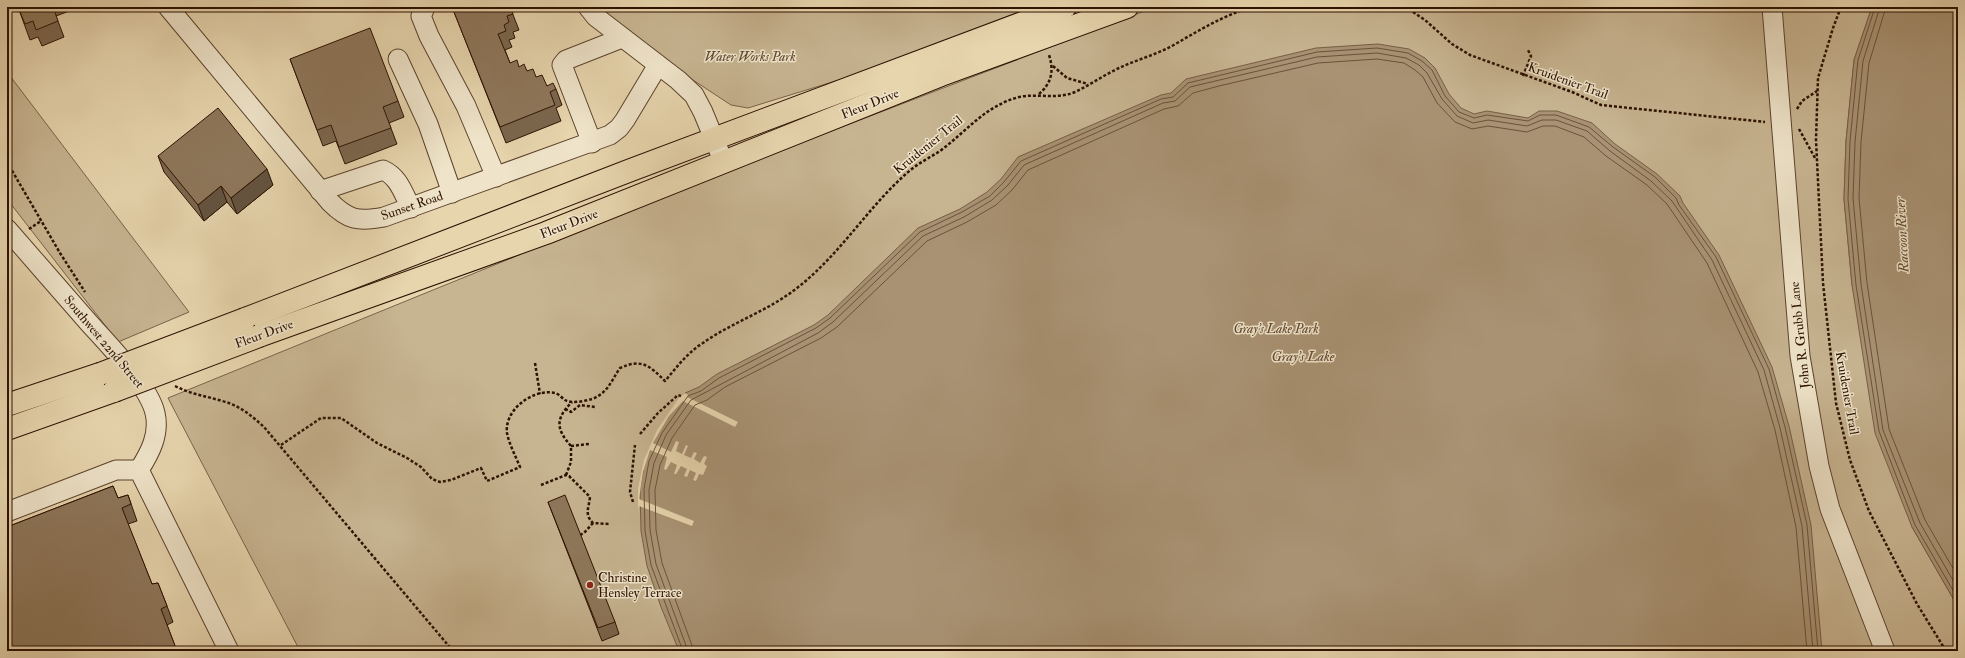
<svg xmlns="http://www.w3.org/2000/svg" width="1965" height="658" viewBox="0 0 1965 658" font-family="'IM FELL Double Pica',serif">
<rect width="100%" height="100%" fill="#e7d5ae"/>
<filter id="stains"><feTurbulence type="fractalNoise" baseFrequency=".005" numOctaves="4"/><feColorMatrix values="0 0 0 0 .2 0 0 0 0 .09 0 0 0 0 .02 0 0 0 .5 -.17"/></filter>
<radialGradient id="worn" r=".72"><stop offset=".6" stop-color="#630" stop-opacity="0"/><stop offset="1" stop-color="#630" stop-opacity=".3"/></radialGradient>
<g fill="#c7b491" stroke="#7a6249">
<polygon points="595,7 1039,7 881,67 748,108 731,105 626,36"/>
<polygon points="1155,7 1872,7 1854,60 1846,141 1844,199 1852,285 1912,527 1958,607 1958,651 300,651 168,398 703,180"/>
<polygon points="7,72 189,312 118,342 7,199"/>
</g>
<g fill="#a89273" stroke="#775e45">
<polygon points="1872,7 1958,7 1958,607 1912,527 1875,433 1852,285 1844,199 1846,141 1854,60"/>
<polygon points="1378,44 1409,49 1425,58 1435,68 1449,94 1461,108 1474,114 1487,111 1528,118 1539,111 1557,111 1592,123 1615,144 1657,174 1680,196 1683,203 1719,255 1772,367 1789,426 1811,525 1822,651 679,651 661,607 647,566 641,531 640,489 645,460 658,431 685,393 699,387 717,374 814,325 828,315 918,228 960,209 987,192 1001,179 1018,157 1161,95 1171,93 1186,79 1316,48"/>
</g>
<polygon fill="#e7d5ae" points="685,393 688,395 687,397 738,422 735,427 683,401 669,416 653,443 671,452 676,441 679,442 676,451 682,454 686,445 688,446 684,455 691,458 694,452 697,453 694,459 700,463 704,456 707,457 704,464 707,466 703,475 699,474 696,481 693,480 696,473 690,470 687,477 684,476 687,469 681,466 676,474 674,474 677,465 671,462 666,470 664,469 667,457 650,450 643,472 639,499 694,521 692,526 639,506 638,509 638,489 644,460 657,430 679,398"/>
<g fill="none" stroke-linecap="round" stroke-linejoin="round">
<g stroke="#6a523a" stroke-width="1">
<polyline points="1875,7 1858,60 1850,141 1848,199 1856,285 1879,431 1915,525 1958,599"/>
<polyline points="1880,7 1863,61 1855,142 1853,198 1861,284 1883,430 1920,523 1958,589"/>
<polyline points="1886,7 1869,63 1861,142 1859,198 1867,283 1889,429 1925,520 1958,577"/>
<polyline points="683,651 651,565 645,531 644,489 649,461 662,433 688,396 701,391 719,378 816,328 830,318 920,232 962,212 990,196 1004,182 1021,161 1161,99 1173,97 1188,83 1317,52 1377,48 1408,53 1422,61 1432,70 1445,96 1459,112 1474,118 1487,115 1528,121 1540,115 1556,115 1589,127 1613,147 1655,177 1676,198 1679,205 1716,257 1769,369 1785,427 1807,525 1818,651"/>
<polyline points="688,651 656,564 650,530 649,490 654,463 666,435 691,400 818,333 833,322 923,236 964,217 992,200 1008,185 1024,165 1163,103 1175,101 1190,87 1317,57 1377,53 1406,58 1419,65 1427,73 1442,99 1457,116 1473,123 1488,120 1527,126 1542,120 1556,120 1587,131 1610,151 1651,181 1672,201 1712,260 1764,370 1780,428 1802,526 1813,651"/>
<polyline points="694,651 662,563 656,530 655,490 660,465 672,438 695,405 707,400 725,387 821,338 837,327 927,241 967,222 996,205 1012,190 1028,170 1164,109 1178,106 1193,93 1219,86 1318,63 1377,59 1404,63 1415,70 1423,77 1437,103 1455,122 1472,129 1488,126 1527,132 1543,126 1555,126 1584,137 1606,156 1647,185 1667,204 1707,263 1758,372 1775,430 1796,527 1807,651"/>
</g>
<g stroke="#5c422c" stroke-width="21">
<g id="minor">
<path d="M168 7 330 202C348 220 358 222 384 217L610 135 619 128 625 120 658 65"/>
<polyline points="423,7 424,10 421,16 429,36 466,106 496,177"/>
<polyline points="588,7 596,17 678,80 694,95 703,112 724,163"/>
<polyline points="1772,7 1800,356 1819,466 1830,509 1885,651"/>
<polyline points="398,59 428,124 452,193"/>
<polyline points="592,143 562,65 566,60 622,38"/>
<path d="M320 191 383 170C399 177 403 193 411 208"/>
<path d="M7 229C34 260 62 292 89 323 108 344 149 386 155 413 160 434 150 453 139 470"/>
<polyline points="7,512 116,470 139,470 229,651"/>
</g>
</g>
<g stroke="#2d1101" stroke-width="24">
<g id="major">
<polyline points="245,319 631,170 1065,7"/>
<polyline points="259,336 546,233 941,75 1127,7"/>
<polyline points="7,405 100,374"/>
<polyline points="7,429 114,391"/>
</g>
</g>
<g stroke="#2d1101" stroke-width="2.5" stroke-dasharray="3 2" stroke-linecap="butt">
<polyline points="1399,7 1410,10 1425,20 1452,44 1470,55 1572,92 1601,105 1765,122"/>
<polyline points="1841,7 1833,28 1818,78 1816,140 1823,283 1836,403 1850,460 1869,511 1917,604 1946,651"/>
<polyline points="1053,66 1067,78 1088,84"/>
<polyline points="1523,76 1531,56 1528,50"/>
<path d="M1039 94C1052 83 1054 70 1049 55"/>
<polyline points="1797,109 1802,101 1817,91"/>
<polyline points="1799,129 1815,158"/>
<polyline points="7,162 60,253 85,292"/>
<polyline points="29,229 41,221"/>
<polyline points="535,363 540,394"/>
<path d="M175 386C190 394 206 396 222 401 239 405 252 416 264 427L453 651"/>
<polyline points="565,409 571,412 580,405 595,407"/>
<polyline points="640,434 658,413 678,395 681,396"/>
<path d="M281 445 321 418H341L377 443 407 458 421 467 432 479 440 482 451 480 481 468 487 481 520 467C516 457 509 444 507 433 504 410 533 388 555 393 559 394 562 398 565 400 572 404 585 401 592 399 608 393 611 381 620 368 642 358 650 366 665 381 677 367 687 353 703 343 731 323 765 312 793 291 838 258 866 209 907 173 917 164 929 158 940 151 967 131 985 106 1019 97 1038 93 1056 100 1075 92 1090 85 1104 75 1119 68 1136 60 1155 55 1172 46 1198 31 1222 16 1252 7"/>
<polyline points="571,446 589,444"/>
<path d="M566 475 571 462V446C556 429 555 419 572 402"/>
<path d="M541 485 566 475 569 476 590 497C589 508 584 514 593 523L609 524"/>
<polyline points="633,502 630,492 635,445"/>
<polyline points="580,535 584,533 593,523"/>
</g>
<use href="#minor" stroke="#efe4ca" stroke-width="19"/>
<use href="#major" stroke="#e7d5ae" stroke-width="22"/>
<g stroke="#2d1101" stroke-width="24" stroke-linecap="butt">
<g id="major-bridge">
<polyline points="100,374 245,319"/>
<polyline points="114,391 259,336"/>
</g>
</g>
<use href="#major-bridge" stroke="#e7d5ae" stroke-width="22"/>
</g>
<g fill="#7a664e" stroke="#2d1101">
<polygon points="18,7 80,7 56,16 64,37 42,46 38,37 30,40"/>
<polygon points="452,7 510,7 519,30 513,32 515,38 509,40 512,47 505,50 510,63 519,67 527,71 536,77 547,86 556,89 562,105 556,108 561,121 506,143"/>
<polygon points="290,59 398,101 404,117 389,123 397,144 345,164 336,141 323,146"/>
<polygon points="158,156 273,185 237,214 227,202 204,221 164,172"/>
<polygon points="113,486 118,498 128,495 137,521 128,524 152,584 158,583 167,606 173,622 167,625 177,651 9,651 7,646 7,527"/>
<polygon points="548,502 615,622 619,634 602,641"/>
</g>
<g fill="#635340" stroke="#2d1101">
<polygon points="267,169 273,185 237,214 231,198"/>
<polygon points="221,186 227,202 204,221 198,205"/>
</g>
<g fill="#8e775b" stroke="#2d1101">
<polygon points="18,7 53,7 58,21 36,30 33,21 25,24"/>
<polygon points="452,7 510,7 513,14 507,16 509,22 504,25 506,31 498,34 510,63 517,60 519,67 524,64 527,71 533,69 536,77 542,75 547,86 553,83 556,89 550,92 555,105 500,127"/>
<polygon points="370,28 398,101 383,107 391,128 339,147 331,125 317,130 290,59"/>
<polygon points="218,108 267,169 231,198 221,186 198,205 158,156"/>
<polygon points="113,486 118,498 128,495 131,504 122,508 152,584 158,583 167,606 161,609 177,651 9,651 7,645 7,527"/>
<polygon points="565,495 615,622 598,628 548,502"/>
</g>
<circle fill="#8f2418" stroke="#efe4ca" stroke-width="1.5" cx="590" cy="585" r="4"/>
<g text-anchor="middle" dominant-baseline="central" stroke-width="3" stroke-linejoin="round" paint-order="stroke">
<g font-size="13" font-style="italic" fill="#5b422c" stroke="#efe4ca">
<text x="750" y="57">Water Works Park</text>
<text x="1276" y="329">Gray's Lake Park</text>
</g>
<g font-size="13" fill="#2d1101" stroke="#efe4ca">
<text transform="translate(1568 81) rotate(20)">Kruidenier Trail</text>
<text transform="translate(870 104) rotate(-22)">Fleur Drive</text>
<text transform="translate(928 145) rotate(-39)">Kruidenier Trail</text>
<text transform="translate(412 206) rotate(-19)">Sunset Road</text>
<text transform="translate(569 224) rotate(-21)">Fleur Drive</text>
<text transform="translate(264 334) rotate(-20)">Fleur Drive</text>
<text transform="translate(1800 335) rotate(-96)">John R. Grubb Lane</text>
<text transform="translate(104 342) rotate(50)">Southwest 22nd Street</text>
<text transform="translate(1847 393) rotate(80)">Kruidenier Trail</text>
</g>
<g font-size="13" fill="#2d1101" stroke="#efe4ca" text-anchor="start">
<text x="598" y="578">Christine<tspan x="598" dy="15">Hensley Terrace</tspan></text>
</g>
<g font-size="14" font-style="italic" fill="#5e452f" stroke="#efe4ca">
<text transform="translate(1902 235) rotate(-93)">Raccoon River</text>
<text x="1303" y="356">Gray's Lake</text>
</g>
</g>
<rect width="1965" height="658" fill="none" stroke="#e7d5ae" stroke-width="24"/>
<rect x="8" y="8" width="1949" height="642" fill="none" stroke="#2d1101" stroke-width="2"/>
<rect x="12" y="12" width="1941" height="634" fill="none" stroke="#2d1101"/>
<rect width="100%" height="100%" filter="url(#stains)"/>
<rect width="100%" height="100%" fill="url(#worn)"/>
</svg>
